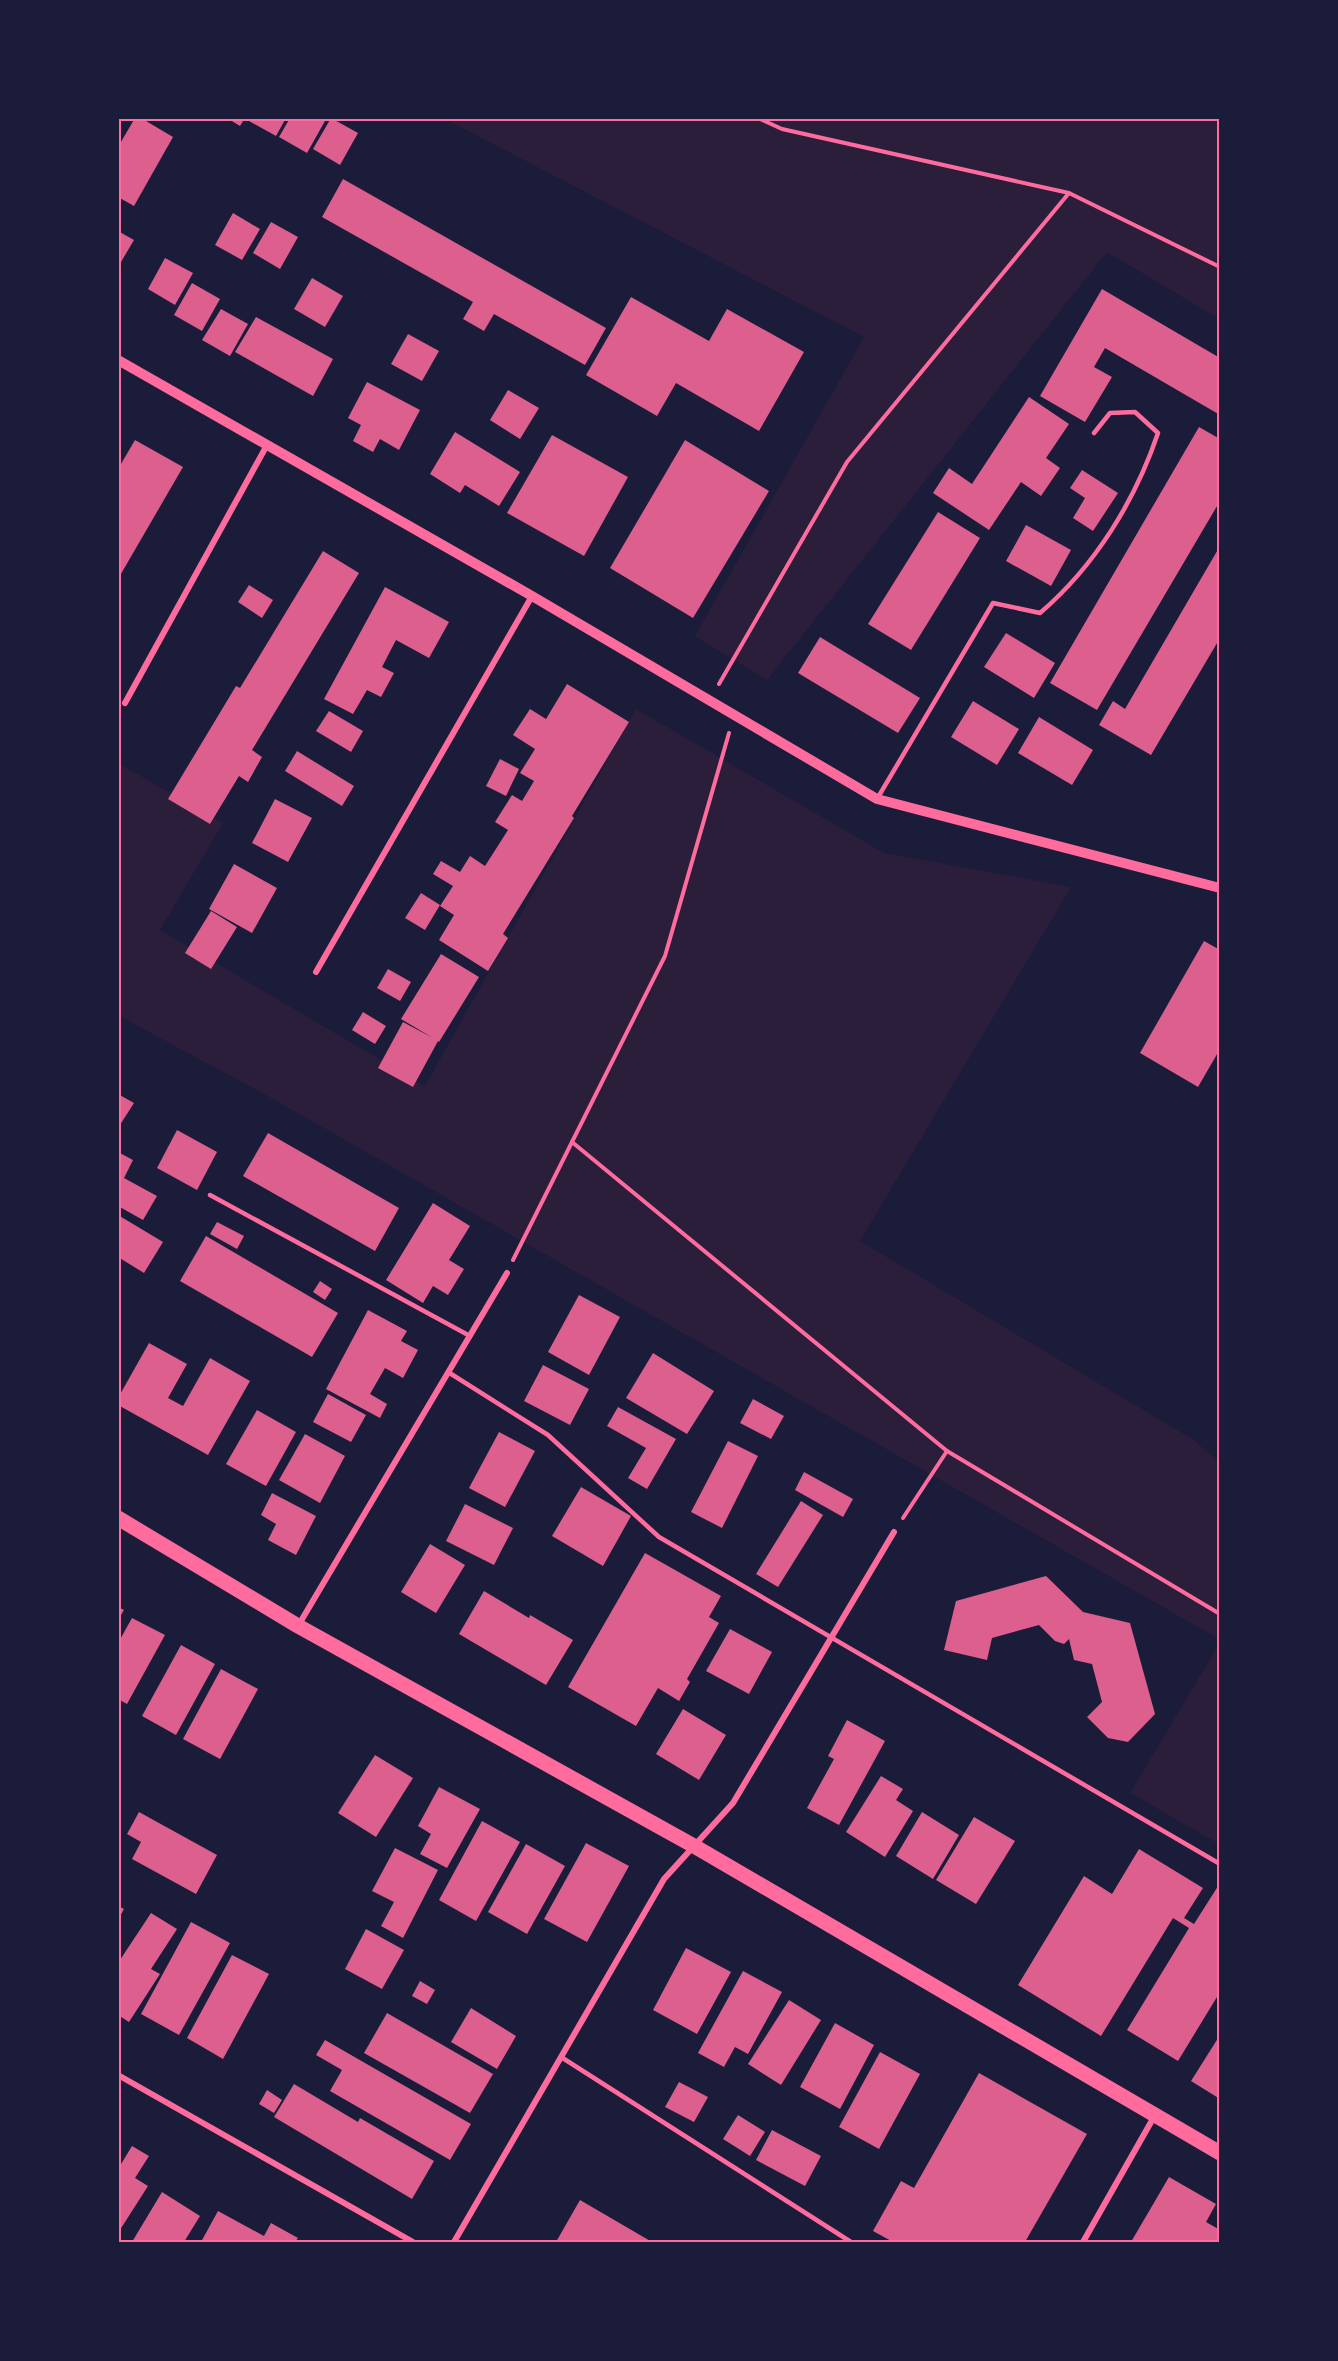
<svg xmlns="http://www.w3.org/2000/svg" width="1338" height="2361" viewBox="0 0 1338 2361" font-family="Figtree,sans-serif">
<rect width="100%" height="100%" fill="#1b1b3a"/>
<g fill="#2a1e3b">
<polygon points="445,119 1219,119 1219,319 1107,252 767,680 695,636 864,337"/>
<polygon points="636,709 884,853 1071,887 860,1241 1194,1440 1219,1462 1219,1639 266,1095 119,1016 118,763 223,823 160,930 425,1086"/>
<polygon points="1219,1644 1220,1844 1219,1844 1130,1793"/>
</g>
<g fill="#dd5f8e">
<polygon points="135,118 141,118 173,137 134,206 118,197 118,147"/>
<polygon points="227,118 245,118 240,126"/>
<polygon points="250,118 286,118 276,136 249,121"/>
<polygon points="290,118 320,118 325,121 307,153 279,137"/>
<polygon points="331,118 358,133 340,165 313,149"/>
<polygon points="343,179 606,328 585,365 494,314 484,331 463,319 473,302 322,217"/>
<polygon points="233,213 260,229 242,260 215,245"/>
<polygon points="271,222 298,237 280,269 253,253"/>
<polygon points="118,231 134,240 118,267"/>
<polygon points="165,258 193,273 175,305 148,289"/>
<polygon points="312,278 343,296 325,327 294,309"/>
<polygon points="192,283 220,299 202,331 174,315"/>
<polygon points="1102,289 1220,358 1220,415 1105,348 1094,367 1112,377 1085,422 1040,396"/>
<polygon points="631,297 709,341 727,309 804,352 759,431 676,383 657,416 586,375"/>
<polygon points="221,309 248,324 230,356 202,340"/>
<polygon points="256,317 333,359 313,396 235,352"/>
<polygon points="408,334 439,351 422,381 391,364"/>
<polygon points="367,382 420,410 399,450 380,439 373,452 353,441 361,425 348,418"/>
<polygon points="508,390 539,408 520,439 490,420"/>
<polygon points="1029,397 1069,424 1046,458 1060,468 1041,496 1021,482 989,530 933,493 949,468 972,484"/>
<polygon points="1199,427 1220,439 1220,501 1097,710 1050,683"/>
<polygon points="455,432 520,472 499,506 465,485 460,493 430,474"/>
<polygon points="552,435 628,477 584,556 507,513"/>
<polygon points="135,440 183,467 118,579 118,469"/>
<polygon points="685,440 769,491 693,618 610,568"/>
<polygon points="1082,470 1118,493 1093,531 1073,518 1085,498 1070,488"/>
<polygon points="938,512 980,538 911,650 868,624"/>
<polygon points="1026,525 1071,550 1051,586 1006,561"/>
<polygon points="1220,546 1220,638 1151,755 1099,725 1113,701 1125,709"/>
<polygon points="323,551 359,573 252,750 262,757 248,782 239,776 210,824 168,799 236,686 240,688"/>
<polygon points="249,585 273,600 262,618 238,602"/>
<polygon points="385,587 449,622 429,658 396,640 382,667 394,673 381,697 367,690 353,714 324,699"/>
<polygon points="1006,633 1055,663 1034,698 984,667"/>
<polygon points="820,637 920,698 898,733 798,673"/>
<polygon points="567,684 629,722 572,816 574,818 503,934 508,938 488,971 439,940 454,915 440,906 453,886 433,874 441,861 460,872 470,856 485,866 508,830 495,822 512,795 522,801 534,781 520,773 535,749 513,735 530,709 546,719"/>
<polygon points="973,701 1019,729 997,765 951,737"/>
<polygon points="329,711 363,731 351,752 316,731"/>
<polygon points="1039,717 1093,750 1072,785 1018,753"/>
<polygon points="297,751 354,786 342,806 285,771"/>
<polygon points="500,759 519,769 506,796 486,786"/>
<polygon points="275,799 312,818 288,862 252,843"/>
<polygon points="234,864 277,888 252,933 209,909"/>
<polygon points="421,893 440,905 425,930 405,918"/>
<polygon points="211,911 237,927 211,969 185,953"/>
<polygon points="1204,941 1220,950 1220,1049 1198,1087 1140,1053"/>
<polygon points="441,954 479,977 439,1042 438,1041 413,1087 378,1068 403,1022 433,1038 401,1019"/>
<polygon points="388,969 411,982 400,1001 377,988"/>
<polygon points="363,1012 386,1026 375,1044 352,1030"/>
<polygon points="118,1094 134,1103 118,1128"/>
<polygon points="177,1130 217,1152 197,1190 157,1168"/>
<polygon points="268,1133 399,1208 375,1251 243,1176"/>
<polygon points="118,1152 133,1160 124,1178 157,1196 143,1220 118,1206"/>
<polygon points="433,1203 470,1226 449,1260 464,1269 448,1295 433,1286 423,1303 386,1280"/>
<polygon points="118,1215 163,1242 144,1273 118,1257"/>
<polygon points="217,1222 244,1236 237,1249 210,1234"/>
<polygon points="206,1236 338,1313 312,1357 180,1281"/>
<polygon points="320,1281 332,1289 325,1300 313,1292"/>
<polygon points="579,1295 620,1317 589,1375 548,1352"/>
<polygon points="368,1310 407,1331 401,1341 418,1350 403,1378 385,1368 370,1394 387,1404 380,1418 326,1389"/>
<polygon points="149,1343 187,1364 168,1398 183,1406 210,1358 250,1381 208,1455 118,1405 118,1398"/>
<polygon points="653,1353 714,1391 687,1434 626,1398"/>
<polygon points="543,1365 589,1389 570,1425 524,1401"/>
<polygon points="328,1394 366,1415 351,1442 313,1422"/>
<polygon points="753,1399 784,1416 771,1439 740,1423"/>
<polygon points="618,1407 676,1439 647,1489 628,1478 646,1448 607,1426"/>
<polygon points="257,1410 296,1432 266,1486 226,1464"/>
<polygon points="499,1432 535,1451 505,1507 469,1488"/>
<polygon points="305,1434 345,1456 320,1503 279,1480"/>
<polygon points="728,1441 758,1456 722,1528 691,1512"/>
<polygon points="804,1472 853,1499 843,1517 795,1490"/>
<polygon points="581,1487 631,1516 603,1566 552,1536"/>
<polygon points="272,1493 316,1516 296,1555 268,1540 276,1524 261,1515"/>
<polygon points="801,1501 823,1515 778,1587 756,1574"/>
<polygon points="465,1504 513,1528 494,1565 446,1541"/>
<polygon points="430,1544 465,1565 436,1613 401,1592"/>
<polygon points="645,1553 721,1596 709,1617 719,1623 687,1679 690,1682 679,1701 658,1688 636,1726 568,1687"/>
<polygon points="1046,1576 1083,1612 1130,1623 1155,1714 1128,1742 1108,1738 1087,1717 1102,1702 1092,1664 1074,1660 1069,1639 1064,1644 1055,1641 1039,1625 992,1638 987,1660 944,1650 956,1601"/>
<polygon points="484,1591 529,1618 530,1615 573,1640 546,1685 459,1634"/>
<polygon points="118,1607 124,1610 118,1620"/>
<polygon points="132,1618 165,1635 127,1704 118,1699 118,1643"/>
<polygon points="730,1629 772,1652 749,1694 706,1671"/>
<polygon points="181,1645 215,1664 176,1735 142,1716"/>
<polygon points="221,1669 258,1689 220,1759 183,1739"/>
<polygon points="683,1709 726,1735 699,1780 656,1754"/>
<polygon points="847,1720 885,1741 839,1825 807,1808 834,1759 828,1756"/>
<polygon points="375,1755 413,1778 376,1837 338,1813"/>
<polygon points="881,1776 903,1789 896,1800 913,1811 885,1857 846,1832"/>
<polygon points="439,1787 480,1809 447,1868 420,1854 431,1834 418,1826"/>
<polygon points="139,1812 217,1855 196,1894 132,1859 141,1842 127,1834"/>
<polygon points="922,1812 959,1835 933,1879 896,1856"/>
<polygon points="974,1817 1015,1841 976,1904 936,1880"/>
<polygon points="482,1821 520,1842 476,1921 439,1900"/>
<polygon points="586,1843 629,1866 587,1942 544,1919"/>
<polygon points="526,1844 565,1866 527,1934 488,1912"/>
<polygon points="395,1848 438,1870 403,1938 381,1926 394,1902 372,1891"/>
<polygon points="1139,1849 1203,1888 1184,1918 1194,1924 1220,1883 1220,1992 1178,2061 1127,2030 1189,1928 1173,1918 1101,2036 1018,1985 1084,1876 1112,1894"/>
<polygon points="118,1906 124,1909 118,1920"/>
<polygon points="151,1913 177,1929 151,1969 160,1974 129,2022 118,2015 118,1963"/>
<polygon points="191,1922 230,1943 179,2035 141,2014"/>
<polygon points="366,1929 404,1950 382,1989 345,1969"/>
<polygon points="686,1948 731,1972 697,2034 653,2010"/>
<polygon points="232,1955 269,1974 223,2059 187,2038"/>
<polygon points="743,1971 782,1992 748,2054 735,2047 724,2067 698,2053"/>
<polygon points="420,1981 435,1990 427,2004 412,1996"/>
<polygon points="789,2000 821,2020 781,2085 748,2064"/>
<polygon points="471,2008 516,2036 497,2069 451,2042"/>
<polygon points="387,2013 493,2074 470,2113 364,2053"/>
<polygon points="835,2023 874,2045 840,2109 800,2087"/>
<polygon points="1220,2035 1220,2099 1191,2081"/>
<polygon points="325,2040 471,2124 450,2160 330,2091 342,2070 316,2055"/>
<polygon points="880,2052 920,2074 879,2149 839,2127"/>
<polygon points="979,2073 1087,2134 1025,2242 893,2242 873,2231 901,2181 914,2188"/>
<polygon points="679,2082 708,2097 694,2122 665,2107"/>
<polygon points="294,2084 358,2122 360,2118 434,2161 412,2199 274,2117"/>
<polygon points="267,2090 282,2100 274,2113 259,2104"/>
<polygon points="738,2115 765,2132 750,2156 723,2139"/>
<polygon points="772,2130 821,2156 805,2186 756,2160"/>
<polygon points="132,2146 149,2156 135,2178 148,2186 118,2233 118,2169"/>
<polygon points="1169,2177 1216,2204 1206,2222 1220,2230 1220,2242 1131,2242"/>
<polygon points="162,2192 200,2216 184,2242 132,2242"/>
<polygon points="580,2200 652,2242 556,2242"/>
<polygon points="218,2211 264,2236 271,2223 298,2238 295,2242 201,2242"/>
</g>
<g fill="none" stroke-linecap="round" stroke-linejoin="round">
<g stroke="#ff6b9d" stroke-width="4">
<polyline points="758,118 782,129 1069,193 1220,267"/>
<polyline points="719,684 847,462 1069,193"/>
<polyline points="572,1142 947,1451 1220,1614"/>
<polyline points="513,1260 665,956 729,733"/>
<polyline points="903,1518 947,1451"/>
</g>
<g stroke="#ff6b9d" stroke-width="4.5">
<path d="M877 799 993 603 1040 613C1095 566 1135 501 1158 433L1135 412 1110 413 1094 433"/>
<polyline points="210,1195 470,1336"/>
<polyline points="448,1372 548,1435 659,1537 1220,1864"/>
<polyline points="561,2057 851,2242"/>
</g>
<g stroke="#ff6b9d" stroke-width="6">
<polyline points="125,703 267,445"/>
<polyline points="316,972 532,596"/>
<polyline points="298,1626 507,1273"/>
<polyline points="118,2075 413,2242"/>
<polyline points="454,2242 664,1879 733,1803 894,1532"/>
<polyline points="1083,2242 1155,2115"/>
</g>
<polyline stroke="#ff6b9d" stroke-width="10" points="118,360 532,596 877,799 1220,888"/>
<polyline stroke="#ff6b9d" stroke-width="15" points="118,1518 298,1626 694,1846 1220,2153"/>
</g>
<rect width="1338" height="2361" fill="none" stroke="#1b1b3a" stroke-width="240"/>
<rect x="120" y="120" width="1098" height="2121" fill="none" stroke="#ff6b9d" stroke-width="2"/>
</svg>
